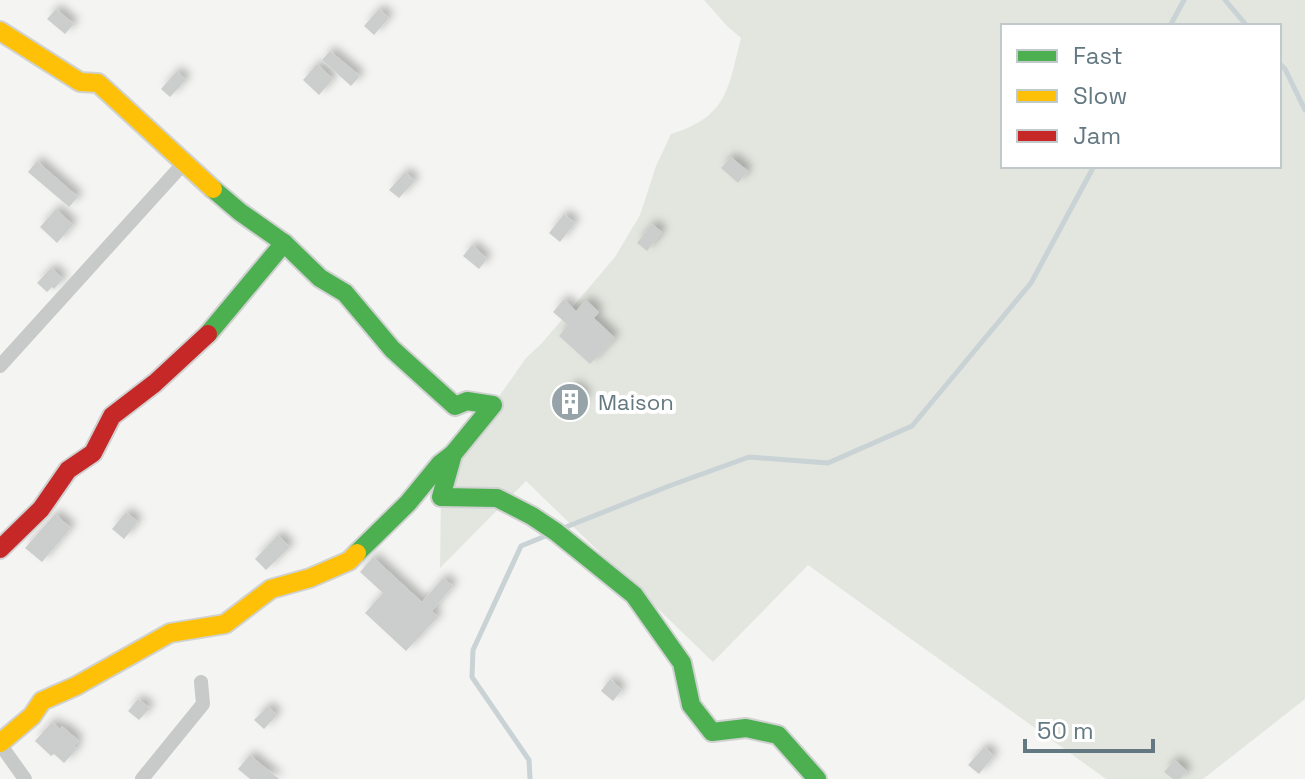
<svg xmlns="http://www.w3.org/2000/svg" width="1305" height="779" viewBox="0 0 1305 779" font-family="'Space Grotesk',sans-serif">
<defs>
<filter id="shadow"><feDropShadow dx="5" dy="-5" stdDeviation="4" flood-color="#0004"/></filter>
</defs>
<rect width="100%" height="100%" fill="#f4f4f2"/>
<path fill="#e3e6df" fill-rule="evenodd" d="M704 0H1305V699L1203 779H1106L808 565 713 662 526 481 440 568 441 497 453 454 493 405 526 358 542 343 615 257 640 215 656 166 671 134C728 117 728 88 741 38L727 26ZM1003 26H1279V166H1003Z"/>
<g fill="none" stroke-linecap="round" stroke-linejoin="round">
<g stroke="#c9d2d4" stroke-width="5">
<polyline points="1225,0 1247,26"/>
<polyline points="1170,26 1184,0"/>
<polyline points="1279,63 1285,69 1305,110"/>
<polyline points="561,529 669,486 749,457 828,463 912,426 1031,283 1094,166"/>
<polyline points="530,779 529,760 472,677 473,650 521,546 548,535"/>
</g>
</g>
<g fill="#cccecd" filter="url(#shadow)">
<polygon points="56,9 74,24 65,34 47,19"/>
<polygon points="379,9 389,18 374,35 364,26"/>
<polygon points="330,51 360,76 351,86 322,60"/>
<polygon points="317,64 333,79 319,95 303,80"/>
<polygon points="177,71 186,80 170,97 161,89"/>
<polygon points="731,157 748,171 738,183 721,168"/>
<polygon points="37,161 78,197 69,207 28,172"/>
<polygon points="405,172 415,181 399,198 389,190"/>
<polygon points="56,209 73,225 57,243 40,227"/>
<polygon points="564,214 575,223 560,242 549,233"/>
<polygon points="652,224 662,232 647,251 637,243"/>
<polygon points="472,245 487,259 479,269 463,256"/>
<polygon points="51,268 63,279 54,289 52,287 47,292 37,283"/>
<polygon points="564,299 576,311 586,300 599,312 594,318 615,338 590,364 559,336 568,325 553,312"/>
<polygon points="574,384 587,396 567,420 553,408"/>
<polygon points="126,512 138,522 124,539 112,529"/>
<polygon points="55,514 71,528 42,562 25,548"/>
<polygon points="278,535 290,547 266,570 255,559"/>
<polygon points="373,557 422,602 443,578 453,586 432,611 438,617 406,651 365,613 383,593 360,572"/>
<polygon points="610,679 622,690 613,701 601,691"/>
<polygon points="138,699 150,708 139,720 128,711"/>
<polygon points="268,706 277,715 264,729 254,720"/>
<polygon points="52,722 60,729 62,726 79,741 74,746 77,749 64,763 54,754 51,756 35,741"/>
<polygon points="984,747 994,756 979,774 968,765"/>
<polygon points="250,755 279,779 250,779 238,769"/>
<polygon points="1175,760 1187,771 1180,779 1173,779 1164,772"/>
</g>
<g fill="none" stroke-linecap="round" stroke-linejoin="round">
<g stroke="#d0d2d2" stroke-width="22">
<g id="fast">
<polyline points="213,189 240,212 284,243 320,278 345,293 392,349 455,406 467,401 493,405 453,454 441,497 497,498 532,516 556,532 634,595 682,663 691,705 712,732 746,728 778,735 817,779"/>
<polyline points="208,334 284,243"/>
<polyline points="357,553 408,503 440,464 453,454"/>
</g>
</g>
<g stroke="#d0d2d2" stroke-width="22">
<g id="slow">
<polyline points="0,31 80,82 98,83 213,189"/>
<polyline points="0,743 32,716 42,701 76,686 170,633 225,624 271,589 310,578 349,561 357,553"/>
</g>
</g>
<g stroke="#d0d2d2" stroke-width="22">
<polyline id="jam" points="0,549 41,509 68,470 93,453 112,416 155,383 208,334"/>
</g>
<g stroke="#c8caca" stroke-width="14">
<polyline points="0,366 184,163"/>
<polyline points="0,744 25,779"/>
<polyline points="142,779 203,704 201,682"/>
</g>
<use href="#fast" stroke="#4caf50" stroke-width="18"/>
<use href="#slow" stroke="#ffc107" stroke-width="18"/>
<use href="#jam" stroke="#c62828" stroke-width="18"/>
</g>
<defs>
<g id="building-disc" transform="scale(2)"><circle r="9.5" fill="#96a3a9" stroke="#fff"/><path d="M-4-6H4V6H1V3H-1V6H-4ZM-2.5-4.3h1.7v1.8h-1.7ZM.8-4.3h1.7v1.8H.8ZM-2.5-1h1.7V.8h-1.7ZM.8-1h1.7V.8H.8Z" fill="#fff"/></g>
</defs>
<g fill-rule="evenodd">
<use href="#building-disc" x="570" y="402"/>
</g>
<g text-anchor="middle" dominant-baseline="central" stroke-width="8" stroke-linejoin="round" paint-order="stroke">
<g font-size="22" fill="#647882" stroke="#fff" text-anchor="start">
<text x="598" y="402">Maison</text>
</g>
</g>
<rect x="1001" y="24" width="280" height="144" fill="#ffffff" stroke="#c1c9cd" stroke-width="2"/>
<rect x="1017" y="50" width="40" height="12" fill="#4caf50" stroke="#c1c9cd" stroke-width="2"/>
<text x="1073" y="64" font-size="24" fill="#647882">Fast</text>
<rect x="1017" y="90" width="40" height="12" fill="#ffc107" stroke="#c1c9cd" stroke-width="2"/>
<text x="1073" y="104" font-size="24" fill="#647882">Slow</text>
<rect x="1017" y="130" width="40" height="12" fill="#c62828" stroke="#c1c9cd" stroke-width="2"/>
<text x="1073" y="144" font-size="24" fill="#647882">Jam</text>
<path d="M1025 739v12h128v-12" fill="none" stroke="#647882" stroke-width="4"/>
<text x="1037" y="739" font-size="24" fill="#647882" stroke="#ffffff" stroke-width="6" paint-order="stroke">50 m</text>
</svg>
